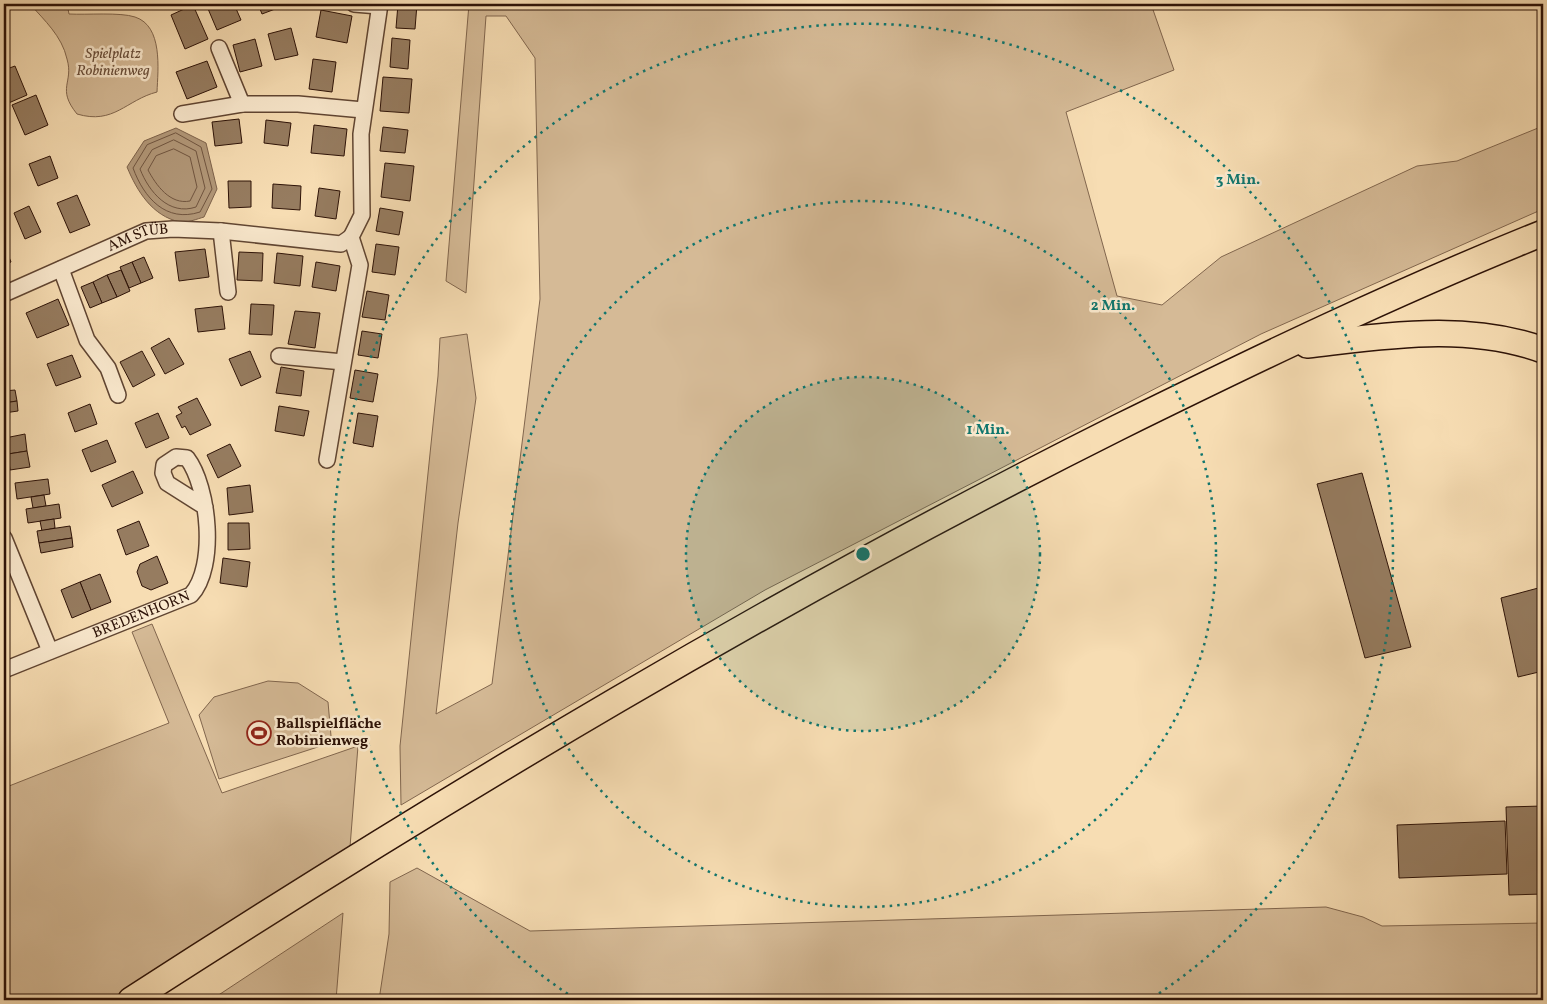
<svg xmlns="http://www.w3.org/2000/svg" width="1547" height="1004" viewBox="0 0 1547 1004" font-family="Vollkorn,serif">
<rect width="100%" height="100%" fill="#f7ddb3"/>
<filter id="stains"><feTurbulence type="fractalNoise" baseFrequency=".004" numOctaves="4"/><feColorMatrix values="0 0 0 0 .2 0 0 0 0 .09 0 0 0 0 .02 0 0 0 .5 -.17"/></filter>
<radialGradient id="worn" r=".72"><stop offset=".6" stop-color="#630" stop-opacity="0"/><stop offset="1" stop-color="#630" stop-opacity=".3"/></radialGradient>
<g fill="#d5ba96" stroke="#81664e">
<path d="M30 4H67L69 14C87 15 120 12 135 17 163 26 158 69 157 92 126 100 114 125 77 114 56 88 74 83 67 59 62 36 44 20 30 4Z"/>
<polygon points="469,4 1151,4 1174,70 1066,112 1117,296 1162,305 1221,257 1417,166 1457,161 1543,126 1543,209 1261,334 765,590 401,805 400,746 438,376 440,338 467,334 476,398 458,523 436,714 492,684 540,299 535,58 506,16 486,16 466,293 446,281"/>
<polygon points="152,624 222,793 358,746 350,847 113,1000 4,1000 4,788 169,723 132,632"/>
<polygon points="268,681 298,683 328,702 331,736 324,745 219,779 199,715 214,697"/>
<polygon points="417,868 530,931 1326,907 1363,917 1382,926 1543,923 1543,1000 379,1000 389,934 390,882"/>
<polygon points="343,913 336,1000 211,1000"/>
</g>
<path fill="#b29879" stroke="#7d624b" d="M176 128 206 143 217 189 204 217C197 219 187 223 180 222 152 216 137 191 127 167L144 141Z"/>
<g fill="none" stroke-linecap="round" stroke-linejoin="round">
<g stroke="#705540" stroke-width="1">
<path d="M176 133 201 147 212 189 200 212C166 223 144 198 133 168L147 145Z"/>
<path d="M174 140 196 151 205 188 196 207C169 216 149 192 140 169L152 150Z"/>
<path d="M174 149 190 157 197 187 190 201C170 205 156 185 148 170L156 156Z"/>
</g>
</g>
<g fill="#967c60" stroke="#2d1207">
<polygon points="206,4 234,4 241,20 217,30"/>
<polygon points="258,4 283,4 283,6 262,14"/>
<polygon points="398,4 417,4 415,29 396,28"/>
<polygon points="193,5 208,39 185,49 171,15"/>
<polygon points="321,10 352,16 347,43 316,37"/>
<polygon points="291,28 298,55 275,60 268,34"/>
<polygon points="392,38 410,40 408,69 390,67"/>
<polygon points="255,39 262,66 240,72 233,45"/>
<polygon points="313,59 336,62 332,92 309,89"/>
<polygon points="207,61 217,87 187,99 176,72"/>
<polygon points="15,66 27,95 4,105 4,70"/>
<polygon points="383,77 412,79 409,113 380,111"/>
<polygon points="36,95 48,125 25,135 12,105"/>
<polygon points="239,119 242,143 215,146 212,122"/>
<polygon points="266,120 291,123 288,146 264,143"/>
<polygon points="314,125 347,129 344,156 311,153"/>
<polygon points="383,127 408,130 405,153 380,151"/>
<polygon points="50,156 58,178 38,186 29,164"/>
<polygon points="385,163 414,166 410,201 381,197"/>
<polygon points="228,181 251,181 251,207 229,208"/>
<polygon points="273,184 301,186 300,210 272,208"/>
<polygon points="319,188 340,191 336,219 315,216"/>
<polygon points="77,195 90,225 70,233 57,203"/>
<polygon points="29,206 41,232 25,239 14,213"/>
<polygon points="380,208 403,212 399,235 376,231"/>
<polygon points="376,244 399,247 395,275 372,272"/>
<polygon points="4,245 11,262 4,265"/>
<polygon points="205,249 209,277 179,281 175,252"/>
<polygon points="239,252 263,253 262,281 237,280"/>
<polygon points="277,253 303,256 300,286 274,283"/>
<polygon points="144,257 153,278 141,283 132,262"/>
<polygon points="132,262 141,283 129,288 120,267"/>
<polygon points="316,262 340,266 336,291 312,287"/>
<polygon points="121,270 130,291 117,297 107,275"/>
<polygon points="107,275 117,297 102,303 93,282"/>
<polygon points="93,282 102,303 90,308 81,287"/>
<polygon points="367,291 389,295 385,320 362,317"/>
<polygon points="58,299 69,325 37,338 26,313"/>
<polygon points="251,304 274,305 272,335 249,334"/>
<polygon points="222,306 225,329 198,332 195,309"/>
<polygon points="295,311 320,313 315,348 288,344"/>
<polygon points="362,331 382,334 378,358 358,355"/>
<polygon points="169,338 184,364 165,374 151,348"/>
<polygon points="142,351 155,375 133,387 120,362"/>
<polygon points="250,351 261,377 241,386 229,359"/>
<polygon points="72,355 81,377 56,386 47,364"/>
<polygon points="281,367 304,371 301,396 276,393"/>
<polygon points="355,370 378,374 373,402 350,398"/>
<polygon points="15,390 17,401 4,403 4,391"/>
<polygon points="197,398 211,425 190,435 185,426 182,428 176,416 182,413 178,407"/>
<polygon points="17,401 18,411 4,413 4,403"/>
<polygon points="90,404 97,424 75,432 68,413"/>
<polygon points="279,406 309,411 304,436 275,431"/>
<polygon points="158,413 169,438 146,448 135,423"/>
<polygon points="358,413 378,416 373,447 353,443"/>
<polygon points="25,434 27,451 8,454 5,438"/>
<polygon points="107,440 116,462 91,472 82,450"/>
<polygon points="230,444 241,466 218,478 207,455"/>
<polygon points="27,451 30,467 10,470 8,454"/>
<polygon points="133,471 143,493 112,507 102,485"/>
<polygon points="1362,473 1411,647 1365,658 1317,484"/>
<polygon points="48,479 50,494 17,499 15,483"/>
<polygon points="250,485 253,512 229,515 227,488"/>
<polygon points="44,495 46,506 33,508 31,497"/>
<polygon points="59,504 61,518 28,523 26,509"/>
<polygon points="54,519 55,528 42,531 40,521"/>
<polygon points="139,521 149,546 126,555 117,530"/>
<polygon points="228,523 249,523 250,549 228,550"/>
<polygon points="70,526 72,538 39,543 37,531"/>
<polygon points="72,538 73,547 41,553 39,543"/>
<polygon points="157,556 168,583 151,590 142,586 137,572 140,564"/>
<polygon points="223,558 250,562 247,587 220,583"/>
<polygon points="100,574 111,602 91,610 80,582"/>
<polygon points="80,582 91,610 72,618 61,590"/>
<polygon points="1542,587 1543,671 1518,677 1501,598"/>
<polygon points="1543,806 1543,894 1509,895 1506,807"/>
<polygon points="1505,821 1507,874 1399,878 1397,825"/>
</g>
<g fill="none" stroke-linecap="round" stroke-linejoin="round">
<g stroke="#604532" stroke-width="18">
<g id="minor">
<polyline points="354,4 379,6"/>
<polyline points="219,48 242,104"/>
<polyline points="182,114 242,104 298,104 363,110"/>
<polyline points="221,231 228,292"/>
<polyline points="61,269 87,340 108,368 118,395"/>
<path id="s1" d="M4 294 146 231 173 229 221 231 341 244 351 237"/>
<polyline points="279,356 343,362"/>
<polyline points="327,460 360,265 351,237 362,215 361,134 380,4"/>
<polyline points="4,538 50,651"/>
<path id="s2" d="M4 670 191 595C217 567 209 487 187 458L176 457 164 465 163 473 167 483 205 507"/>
</g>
</g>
<g stroke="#2d1207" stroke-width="28">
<g id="trunk">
<path d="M1307 345C1386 336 1466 322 1543 350"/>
<path d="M131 1000C450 794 777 598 1117 428 1257 359 1398 291 1543 233"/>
</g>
</g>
<use href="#minor" stroke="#fae9ce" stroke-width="15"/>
<use href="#trunk" stroke="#f7ddb3" stroke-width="25"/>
</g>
<circle cx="863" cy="554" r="177" fill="#0f766e" fill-opacity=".12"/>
<g fill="none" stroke="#0f766e" stroke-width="2.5" stroke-dasharray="2.5 5">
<circle cx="863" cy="554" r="177"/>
<circle cx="863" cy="554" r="353"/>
<path d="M574 998A530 530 0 1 1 1152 998"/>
</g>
<defs>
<g id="stadium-ring" transform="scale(1.25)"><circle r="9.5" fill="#fae9ce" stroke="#8f2418" stroke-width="1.5"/><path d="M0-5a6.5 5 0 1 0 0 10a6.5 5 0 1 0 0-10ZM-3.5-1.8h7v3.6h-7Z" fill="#8f2418"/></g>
</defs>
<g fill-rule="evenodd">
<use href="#stadium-ring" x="259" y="733"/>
</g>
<g text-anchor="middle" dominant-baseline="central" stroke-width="5" stroke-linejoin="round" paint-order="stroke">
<g font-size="15" font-style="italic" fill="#684d39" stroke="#fae9ce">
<text x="113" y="54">Spielplatz<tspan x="113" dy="17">Robinienweg</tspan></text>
</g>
<g font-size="15" fill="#2d1207" stroke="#fae9ce">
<text stroke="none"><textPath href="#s1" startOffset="146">AM STÜB</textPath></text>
<text stroke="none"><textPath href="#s2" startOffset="148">BREDENHORN</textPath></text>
</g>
<g font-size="15" font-weight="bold" fill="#2d1207" stroke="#fae9ce" text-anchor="start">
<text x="276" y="724">Ballspielfläche<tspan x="276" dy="17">Robinienweg</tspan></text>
</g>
</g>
<circle cx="863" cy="554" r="8" fill="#0f766e" stroke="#fae9ce" stroke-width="2.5"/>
<g font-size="15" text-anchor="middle" font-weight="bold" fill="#0f766e" stroke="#fae9ce" stroke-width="5" stroke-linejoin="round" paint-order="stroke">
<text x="1238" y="184">3 Min.</text>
<text x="1113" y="310">2 Min.</text>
<text x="988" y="434">1 Min.</text>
</g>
<rect width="1547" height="1004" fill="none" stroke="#f7ddb3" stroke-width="20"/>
<rect x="5" y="5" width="1537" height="994" fill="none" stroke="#2d1207" stroke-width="2.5"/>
<rect x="10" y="10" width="1527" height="984" fill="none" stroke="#2d1207"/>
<rect width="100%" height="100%" filter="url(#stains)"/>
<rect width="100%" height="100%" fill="url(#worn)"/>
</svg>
